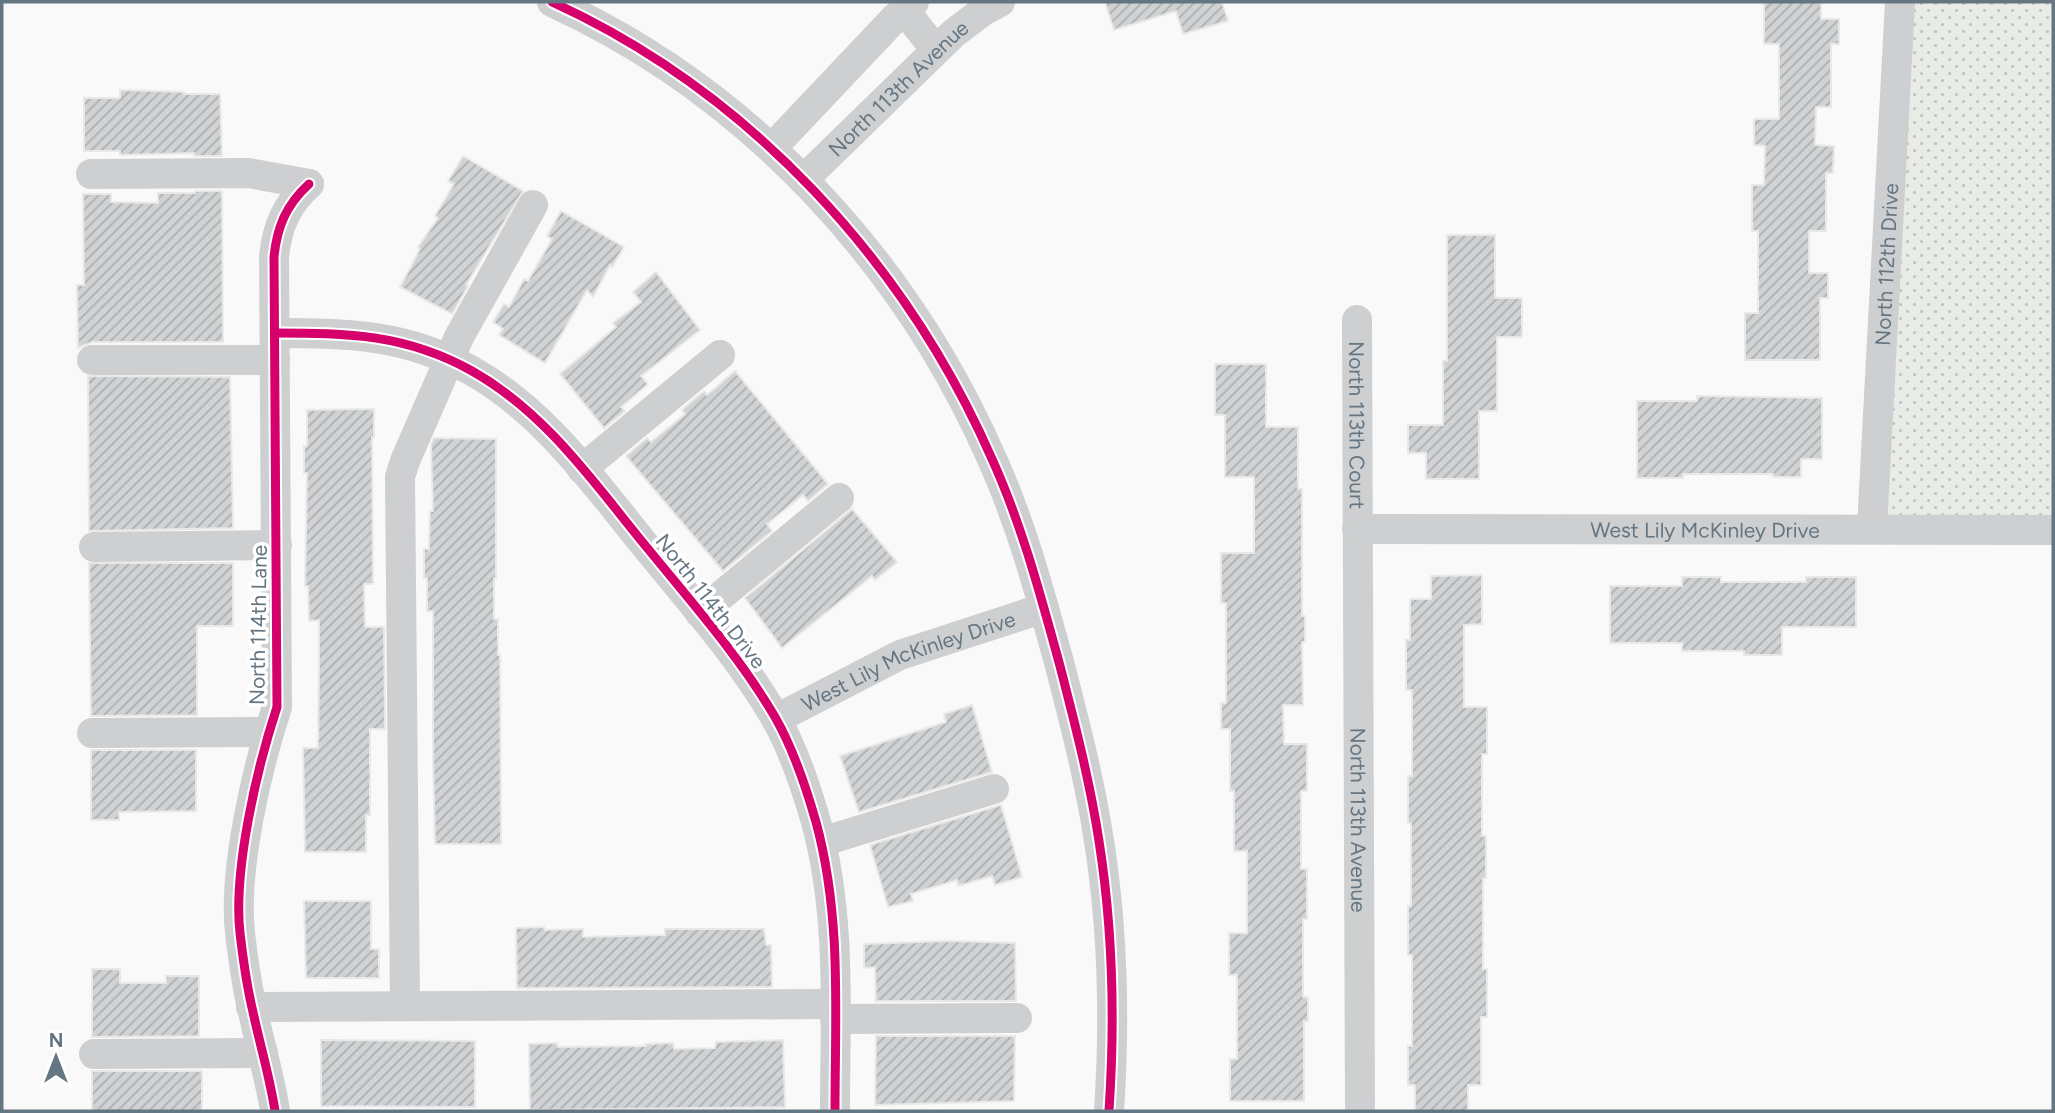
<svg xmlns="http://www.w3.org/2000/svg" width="2055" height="1113" viewBox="0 0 2055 1113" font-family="Figtree,sans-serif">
<defs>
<pattern id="park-dots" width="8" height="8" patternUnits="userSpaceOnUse" patternTransform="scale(1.75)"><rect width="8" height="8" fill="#e8ebe6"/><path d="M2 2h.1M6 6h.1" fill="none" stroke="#c0c3c0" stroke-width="1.8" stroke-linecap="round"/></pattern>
<pattern id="building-hatch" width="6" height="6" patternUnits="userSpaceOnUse" patternTransform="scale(1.75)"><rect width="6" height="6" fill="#d0d2d3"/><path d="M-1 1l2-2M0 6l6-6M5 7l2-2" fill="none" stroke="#acafb1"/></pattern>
</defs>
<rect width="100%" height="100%" fill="#f9f9f9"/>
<polygon fill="url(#park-dots)" points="1901,2 2053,2 2053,530 1872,528"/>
<g fill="url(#building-hatch)" stroke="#e8e8e8" stroke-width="2">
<polygon points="1105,2 1222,2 1228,21 1183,34 1176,11 1114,30"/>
<polygon points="1764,2 1821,2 1821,19 1839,19 1839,44 1831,44 1831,107 1816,107 1815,145 1834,146 1833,173 1826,173 1826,231 1809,231 1809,273 1828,273 1828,298 1820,298 1820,360 1745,360 1745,313 1758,313 1758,231 1752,231 1752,185 1764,185 1765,146 1754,145 1754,119 1779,119 1779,44 1764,44"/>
<polygon points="120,90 184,92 184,94 220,94 222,156 194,156 194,153 120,155 120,151 84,151 84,98 120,98"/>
<polygon points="463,156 523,191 466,285 468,286 452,314 400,287 420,249 418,247 438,218 435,216 454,184 448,181"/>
<polygon points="195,191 222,191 223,342 92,342 78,348 77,285 84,285 83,194 111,194 111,202 158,203 158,193 195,193"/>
<polygon points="561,211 624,247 612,267 610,265 593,297 587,290 545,363 499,335 503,329 493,322 504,304 509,307 524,279 528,281 552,239 547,236"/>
<polygon points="1447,235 1495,235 1495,298 1522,298 1522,337 1497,337 1497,411 1479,411 1479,479 1426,479 1426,453 1408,453 1408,425 1443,425 1443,361 1447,361"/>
<polygon points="656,272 700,330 641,376 648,384 621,407 625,411 604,428 560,374 616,327 613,323 641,302 633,292"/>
<polygon points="1215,364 1266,364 1266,427 1298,427 1298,489 1302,489 1302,616 1305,616 1305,642 1302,642 1303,705 1283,705 1284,744 1307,744 1307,791 1301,791 1301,869 1307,869 1307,919 1303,919 1303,997 1308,997 1308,1021 1304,1021 1304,1101 1230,1101 1230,1059 1237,1059 1237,975 1229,975 1229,933 1247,933 1247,851 1234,851 1234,791 1230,791 1230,729 1221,729 1221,703 1226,703 1226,603 1221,603 1221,553 1254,553 1254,477 1225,477 1225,415 1215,415"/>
<polygon points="735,371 828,484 808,501 803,495 767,524 772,531 723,571 626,456 647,438 651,442 685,414 682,410 704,391 707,395"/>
<polygon points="88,376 230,377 233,528 89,531"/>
<polygon points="1697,396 1822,398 1822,459 1801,459 1801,477 1773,477 1773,474 1683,474 1683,478 1637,478 1637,401 1697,401"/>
<polygon points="374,409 374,437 372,437 373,584 364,584 365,627 384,627 385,729 370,729 370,815 366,815 366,852 305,852 303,748 318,748 319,663 319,620 309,621 308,586 305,586 307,473 304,473 304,446 307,446 307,410"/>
<polygon points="434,438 496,439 496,578 494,578 494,619 498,619 498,655 500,655 501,844 435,844 433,758 433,611 427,611 427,578 424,578 424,549 429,549 430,511 433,511 431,445"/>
<polygon points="852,509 897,562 875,580 872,576 782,648 745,598"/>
<polygon points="89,563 233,563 233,626 197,626 197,715 91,716"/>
<polygon points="1482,575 1482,624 1464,625 1464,707 1487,707 1487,754 1482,754 1482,836 1486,836 1486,878 1483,878 1483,969 1487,969 1487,1017 1481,1017 1481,1085 1468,1085 1468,1111 1415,1111 1415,1085 1408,1085 1408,1046 1412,1046 1412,955 1408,955 1408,906 1411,906 1411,823 1408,823 1408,776 1412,776 1412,690 1406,690 1406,640 1410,640 1410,599 1431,599 1431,576"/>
<polygon points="1682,577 1721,577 1721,582 1806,582 1806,577 1856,577 1856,627 1782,627 1782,655 1744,655 1744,651 1682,651 1682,643 1610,643 1610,586 1682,586"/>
<polygon points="972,705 992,772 859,812 840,756 946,722 944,714"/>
<polygon points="91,750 196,750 196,811 119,812 119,820 91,820"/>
<polygon points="1001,805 1022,877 995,885 992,876 958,886 957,880 911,894 913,901 888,907 870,845"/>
<polygon points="304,901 371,901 371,949 379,949 379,978 306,978"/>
<polygon points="544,927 545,930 583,929 583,937 665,935 665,929 764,929 766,945 771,945 772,987 517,988 516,928"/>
<polygon points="949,941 1015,943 1016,1001 876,1001 875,967 864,968 864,944"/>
<polygon points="92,969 120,969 120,983 166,983 166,976 199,976 199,1036 92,1037"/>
<polygon points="876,1036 1015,1036 1014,1101 875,1105"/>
<polygon points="321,1040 475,1041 475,1107 321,1106"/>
<polygon points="783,1040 785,1107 530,1110 529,1044 557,1043 558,1047 646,1046 645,1044 673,1043 674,1049 715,1048 716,1042"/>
<rect x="92" y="1071" width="110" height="40"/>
</g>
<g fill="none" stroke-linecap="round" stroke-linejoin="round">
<g stroke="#cecfd0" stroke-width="30">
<path d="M552 2C749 92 905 261 992 459 1022 525 1041 597 1060 666 1075 724 1090 782 1099 841 1113 930 1115 1021 1109 1111"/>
<polyline points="904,10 936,50"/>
<polyline points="772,148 894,19 914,2"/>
<polyline points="91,174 249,173 309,184"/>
<path id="s1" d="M804 179 954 33 983 11 1000 2"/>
<path id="s2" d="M1357 320 1360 1111"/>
<path d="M275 333C348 333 406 334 472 371 547 413 596 486 649 550 693 604 740 657 775 717 794 750 806 787 816 822 842 917 835 1014 835 1111"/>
<polyline points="92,360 275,360"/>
<polyline points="582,469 720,355"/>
<path id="s3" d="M1872 528 1900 2"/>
<path id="s4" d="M1357 529 2053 530"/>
<polyline points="94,547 277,545"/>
<polyline points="700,613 839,498"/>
<path id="s5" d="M776 719 900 655 1044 608"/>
<polyline points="92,733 269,732"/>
<polyline points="821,842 994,789"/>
<polyline points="405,1006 400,477 405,461 459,337 533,205"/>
<polyline points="251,1007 835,1004"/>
<polyline points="835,1019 1017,1018"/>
<polyline points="94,1054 263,1053"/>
<path d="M275 1111C270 1078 260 1045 253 1012 247 987 243 959 240 933 233 870 257 768 277 707L274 257C277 227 286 205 309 184"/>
</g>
<g stroke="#fff" stroke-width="13">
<g id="cycleway">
<path d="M552 2C749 92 905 261 992 459 1022 525 1041 597 1060 666 1075 724 1090 782 1099 841 1113 930 1115 1021 1109 1111"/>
<path d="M275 333C348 333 406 334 472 371 547 413 596 486 649 550 693 604 740 657 775 717 794 750 806 787 816 822 842 917 835 1014 835 1111"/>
<path d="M275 1111C270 1078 260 1045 253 1012 247 987 243 959 240 933 233 870 257 768 277 707L274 257C277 227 286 205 309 184"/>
</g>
</g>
<use href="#cycleway" stroke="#d6006c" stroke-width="9"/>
</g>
<g text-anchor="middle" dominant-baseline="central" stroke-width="7" stroke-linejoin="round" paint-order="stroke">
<g font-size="21" fill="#657683" stroke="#fff">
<text stroke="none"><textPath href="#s1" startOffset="131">North 113th Avenue</textPath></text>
<text stroke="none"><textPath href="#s3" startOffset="264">North 112th Drive</textPath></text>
<text stroke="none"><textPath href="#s2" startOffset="105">North 113th Court</textPath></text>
<text stroke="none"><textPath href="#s4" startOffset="348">West Lily McKinley Drive</textPath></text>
<text transform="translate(711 601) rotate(52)">North 114th Drive</text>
<text transform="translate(258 625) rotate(-89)">North 114th Lane</text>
<text stroke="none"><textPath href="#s5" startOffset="145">West Lily McKinley Drive</textPath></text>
<text stroke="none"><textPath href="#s2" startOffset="500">North 113th Avenue</textPath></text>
</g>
</g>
<rect width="2055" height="1113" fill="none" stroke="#657683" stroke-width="7"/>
<g transform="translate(56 1057)" stroke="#ffffff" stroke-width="5" paint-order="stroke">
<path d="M0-5L12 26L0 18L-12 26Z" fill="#657683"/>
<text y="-10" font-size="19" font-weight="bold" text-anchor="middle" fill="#657683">N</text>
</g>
</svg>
